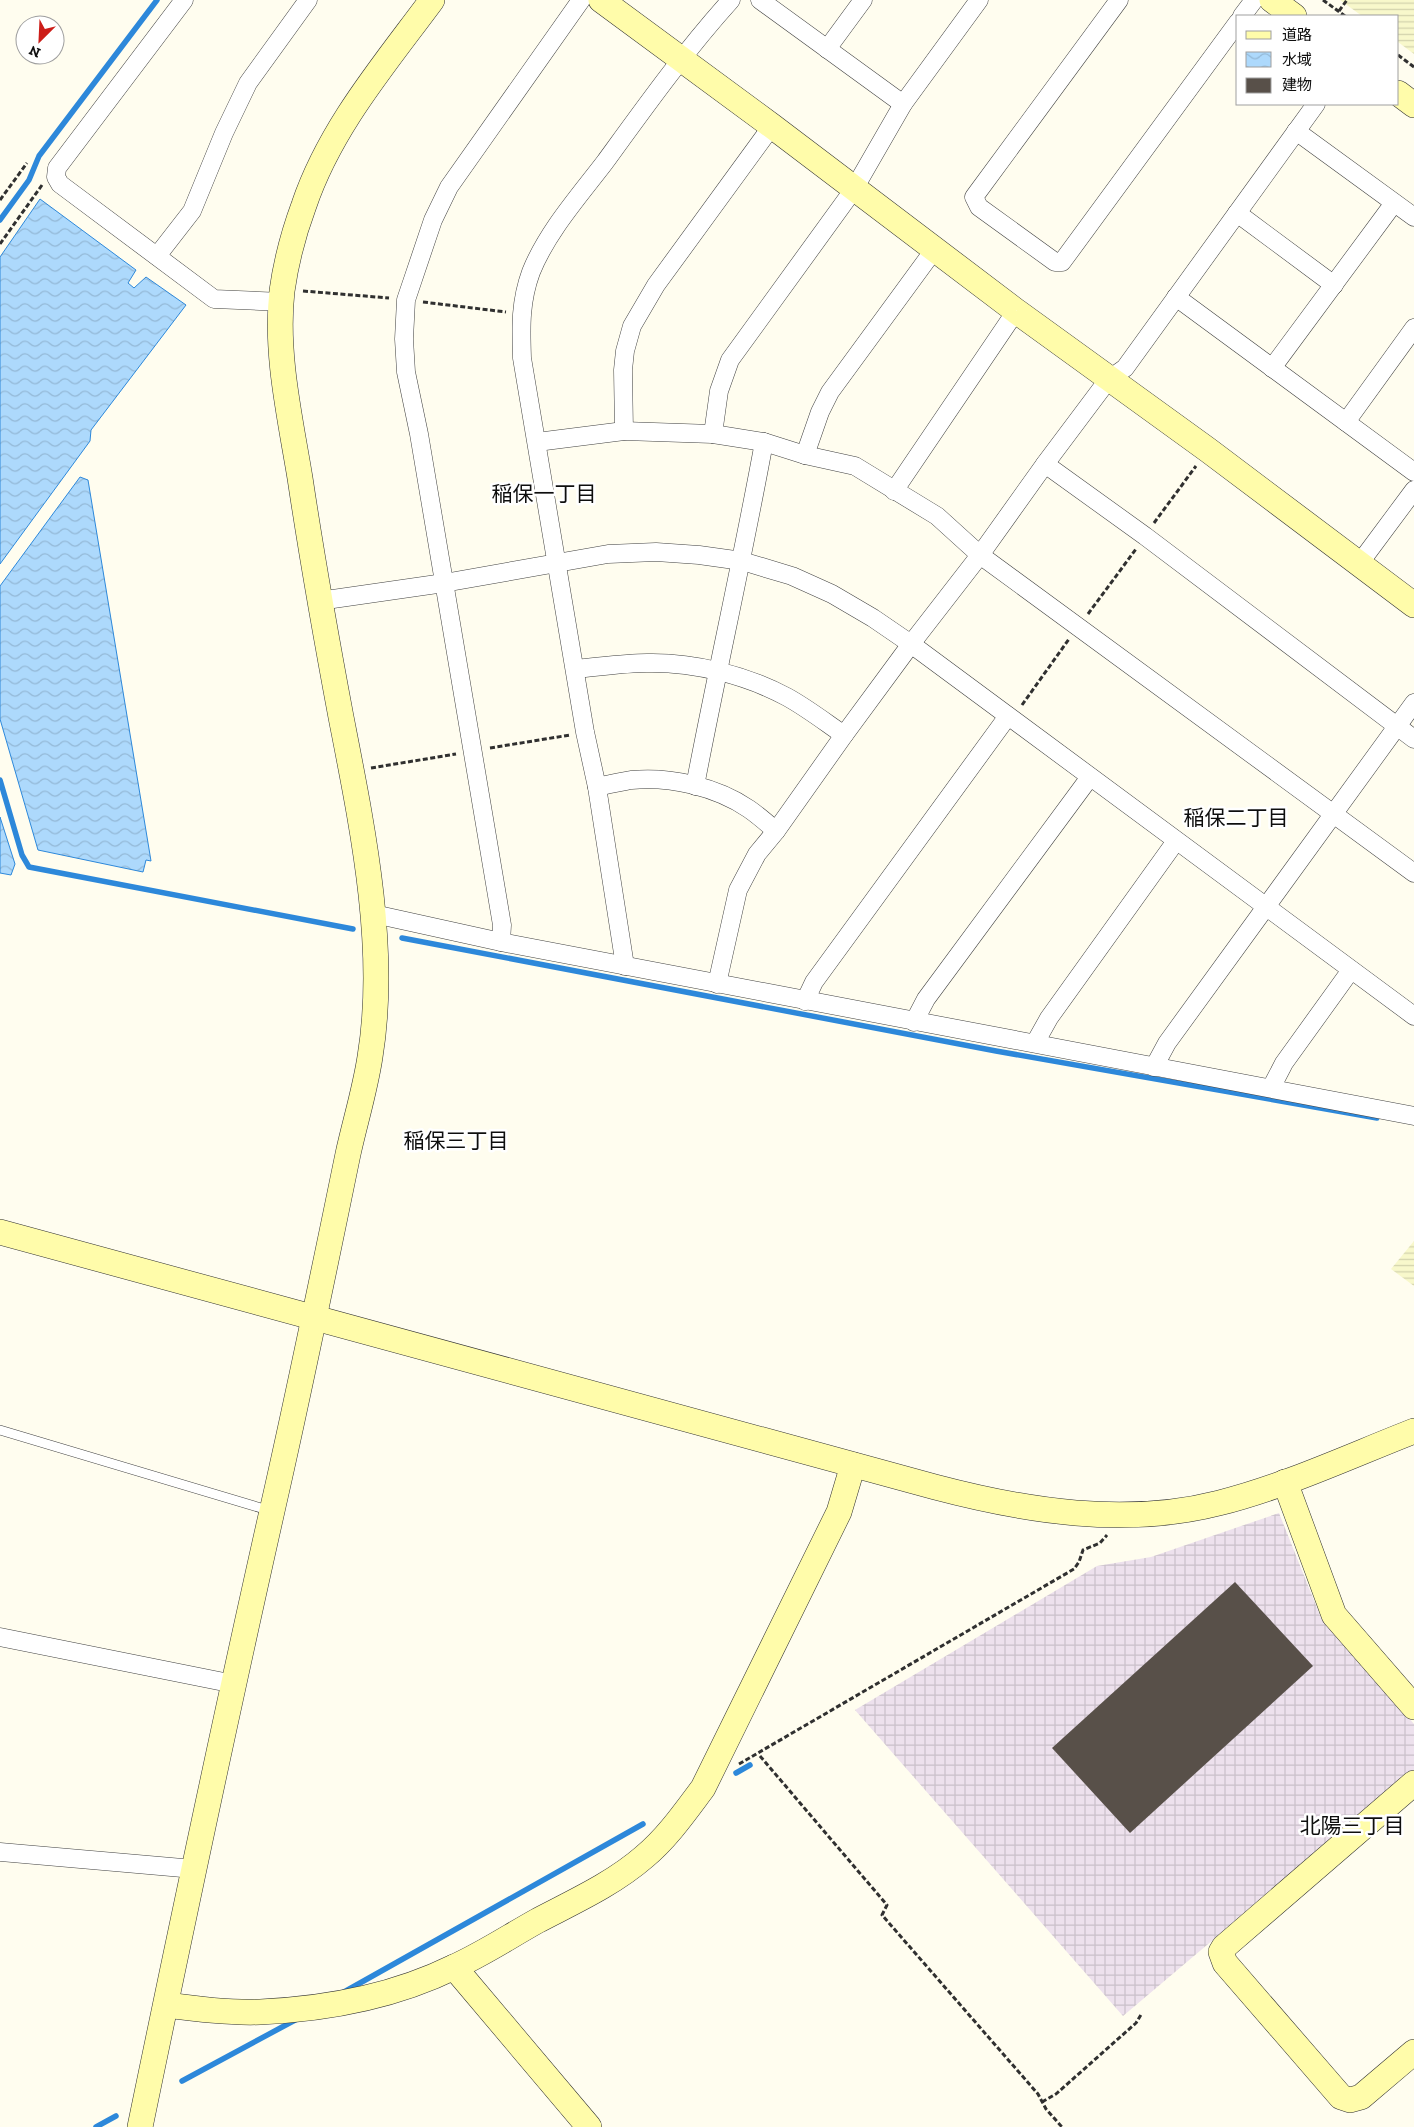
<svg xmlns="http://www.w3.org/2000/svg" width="1414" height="2127" viewBox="0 0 1414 2127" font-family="'Zilla Slab','Noto Sans JP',serif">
<defs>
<pattern id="industrial-grid" width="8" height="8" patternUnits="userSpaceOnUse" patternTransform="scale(1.25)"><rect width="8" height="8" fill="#ede1ed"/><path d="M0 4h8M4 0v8" fill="none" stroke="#cac0ca"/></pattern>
<pattern id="farmland-rules" width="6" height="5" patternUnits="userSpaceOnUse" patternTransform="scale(1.25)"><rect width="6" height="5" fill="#f8f8cb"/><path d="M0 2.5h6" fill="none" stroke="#d3d3ad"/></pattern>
<pattern id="water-waves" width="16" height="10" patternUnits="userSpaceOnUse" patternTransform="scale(1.25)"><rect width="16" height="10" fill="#add9fc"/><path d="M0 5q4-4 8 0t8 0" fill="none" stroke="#94b9d7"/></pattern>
</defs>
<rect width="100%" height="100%" fill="#fffdef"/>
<polygon fill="url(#industrial-grid)" points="1279,1513 1321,1618 1414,1724 1414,1770 1123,2016 855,1710 1097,1566 1151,1557"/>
<g fill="url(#farmland-rules)">
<polygon points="1340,0 1414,0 1414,54 1398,42 1398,16 1362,16"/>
<polygon points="1414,1241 1414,1286 1391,1269"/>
</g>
<g fill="url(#water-waves)" stroke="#2d88da">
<polygon points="40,199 136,270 128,283 134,288 146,277 186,305 91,430 90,441 0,564 0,257"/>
<polygon points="80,477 88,480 151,861 146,860 143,872 38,850 0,719 0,586"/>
<polygon points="0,817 15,864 11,875 0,873"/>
</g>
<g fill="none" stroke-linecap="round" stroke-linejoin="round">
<g stroke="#2d88da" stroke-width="5.5">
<polyline points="0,220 29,180 39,156 157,0"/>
<polyline points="0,780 22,855 29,867 353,929"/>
<polyline points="402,938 996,1051 1377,1118"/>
<polyline points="736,1773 750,1765"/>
<polyline points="344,1992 643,1824"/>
<polyline points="182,2081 297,2019"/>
<polyline points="96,2127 116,2116"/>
</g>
</g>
<polygon fill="#585049" points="1235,1582 1313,1666 1130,1833 1052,1748"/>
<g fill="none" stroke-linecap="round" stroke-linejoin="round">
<g stroke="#414141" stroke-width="10">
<polyline id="lane" points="0,1430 271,1511"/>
</g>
<g stroke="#414141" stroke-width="19">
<g id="street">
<polyline points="184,0 57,168 56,177 60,184 214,299 282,302"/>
<polyline points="760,0 903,104"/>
<polyline points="1119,0 974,197 979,207 1055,262 1062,262 1238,22"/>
<polyline points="1242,16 1254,0"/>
<polyline points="827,49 863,0"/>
<polyline points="1296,131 1414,217"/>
<polyline points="1237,213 1334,285"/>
<polyline points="157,256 192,211 224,133 248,83 308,0"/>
<polyline points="1176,297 1414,472"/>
<polyline points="1272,368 1394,203"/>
<polyline points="1346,422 1414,328"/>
<polyline points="624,431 623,370 625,351 632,326 656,285 772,126"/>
<polyline points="713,434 719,391 730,360 854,189 903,104 979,0"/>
<polyline points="537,442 624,431 713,434 764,442 805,455 855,466 937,516 980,555 1414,873"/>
<polyline points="805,455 820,412 830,392 934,250"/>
<polyline points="1045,464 1145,536 1414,739"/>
<polyline points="894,491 1016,311"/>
<polyline points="1359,564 1414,490"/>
<polyline points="319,601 444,583 608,554 656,552 699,555 742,561 792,576 832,594 873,618 911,644 1414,1016"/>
<path d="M575 669C599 667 623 663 647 663 694 662 746 675 787 697 807 708 825 722 844 735"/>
<path d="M695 786C717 671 743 557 764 442"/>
<path d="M597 787C608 784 620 782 631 780 670 776 717 787 749 809 759 816 767 823 776 831"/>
<polyline points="374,914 501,942 1414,1116"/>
<polyline points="501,942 502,925 419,434 406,372 404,339 406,300 433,220 449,187 581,0"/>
<path d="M625 966 597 787 585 732 522 358C521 327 520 302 531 272 547 232 579 196 605 162 645 107 685 51 731 0"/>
<polyline points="717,984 738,890 757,854 776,831 844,735 911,644 980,555 1045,464 1108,380 1125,368 1316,104"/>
<polyline points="805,1001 814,982 1008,716"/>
<polyline points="914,1022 926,999 1090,777"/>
<polyline points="1035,1043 1049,1018 1176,841"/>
<polyline points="1154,1067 1167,1043 1414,703"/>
<polyline points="1271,1088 1284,1063 1351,970"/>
<polyline points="0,1637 234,1684"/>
<polyline points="0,1852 194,1869"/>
</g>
</g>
<g stroke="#303030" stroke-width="26">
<g id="secondary">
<polyline points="601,0 772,126 1016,311 1208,450 1414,605"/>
<polyline points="1272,0 1294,16"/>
<polyline points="1398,93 1414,105"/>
<path d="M0 1232 935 1487C1026 1511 1125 1527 1219 1503 1286 1486 1350 1456 1414 1431"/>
<polyline points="1285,1482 1334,1615 1414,1707"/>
<polyline points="1414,1783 1224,1947 1221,1952 1225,1963 1341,2097 1350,2100 1361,2097 1414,2052"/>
<polyline points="454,1967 589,2127"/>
<path d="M166 2005C197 2009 229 2013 260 2012 326 2009 395 1996 454 1967 483 1954 510 1936 537 1921 573 1902 613 1884 644 1857 667 1838 685 1812 703 1788L839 1512 853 1465"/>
<path d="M140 2127C184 1914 229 1701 277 1489 302 1378 325 1266 348 1154 355 1122 365 1090 370 1057 388 948 362 825 341 717 326 637 312 558 300 478 290 417 275 353 282 291 286 262 294 232 304 205 330 128 384 65 432 0"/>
</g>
</g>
<g stroke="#303030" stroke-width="3" stroke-dasharray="5 2.5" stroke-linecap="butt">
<polyline points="1323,0 1345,16"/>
<polyline points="1339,11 1347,0"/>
<polyline points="1398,55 1414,67"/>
<polyline points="0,200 27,163"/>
<polyline points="0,244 42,185"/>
<polyline points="303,291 389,298"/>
<polyline points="423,302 506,312"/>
<polyline points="1154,523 1196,466"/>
<polyline points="1088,614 1136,549"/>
<polyline points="1022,705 1069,639"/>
<polyline points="490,748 570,735"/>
<polyline points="371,768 456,754"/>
<polyline points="760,1756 887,1905 882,1915 1038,2094 1046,2109 1062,2127"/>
<polyline points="739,1764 1074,1569 1079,1562 1083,1550 1100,1543 1107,1535"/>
<polyline points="1042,2102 1056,2094 1136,2023 1142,2013"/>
</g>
<use href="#lane" stroke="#fff" stroke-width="9"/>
<use href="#street" stroke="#fff" stroke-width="18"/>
<use href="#secondary" stroke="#fffcaa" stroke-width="25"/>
</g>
<g text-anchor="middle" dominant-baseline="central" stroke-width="5" stroke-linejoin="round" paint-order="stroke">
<g font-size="21" fill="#0e0e0e" stroke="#fff">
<text x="544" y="493">稲保一丁目</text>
<text x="1236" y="817">稲保二丁目</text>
<text x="456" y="1140">稲保三丁目</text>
<text x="1352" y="1825">北陽三丁目</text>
</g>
</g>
<rect x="1236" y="15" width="162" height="90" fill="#ffffff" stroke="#9f9f9f"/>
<rect x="1246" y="31" width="25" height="8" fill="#fffcaa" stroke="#9f9f9f"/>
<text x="1282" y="40" font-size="15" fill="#0e0e0e">道路</text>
<rect x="1246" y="52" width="25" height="15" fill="url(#water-waves)" stroke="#9f9f9f"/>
<text x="1282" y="65" font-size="15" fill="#0e0e0e">水域</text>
<rect x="1246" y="78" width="25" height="15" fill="#585049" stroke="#9f9f9f"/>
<text x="1282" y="90" font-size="15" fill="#0e0e0e">建物</text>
<g transform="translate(40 40) rotate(204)"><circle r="24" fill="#ffffff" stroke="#9f9f9f"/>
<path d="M0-4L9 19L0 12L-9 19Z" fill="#cc1d18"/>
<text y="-8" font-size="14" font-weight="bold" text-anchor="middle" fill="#0e0e0e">N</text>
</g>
</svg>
